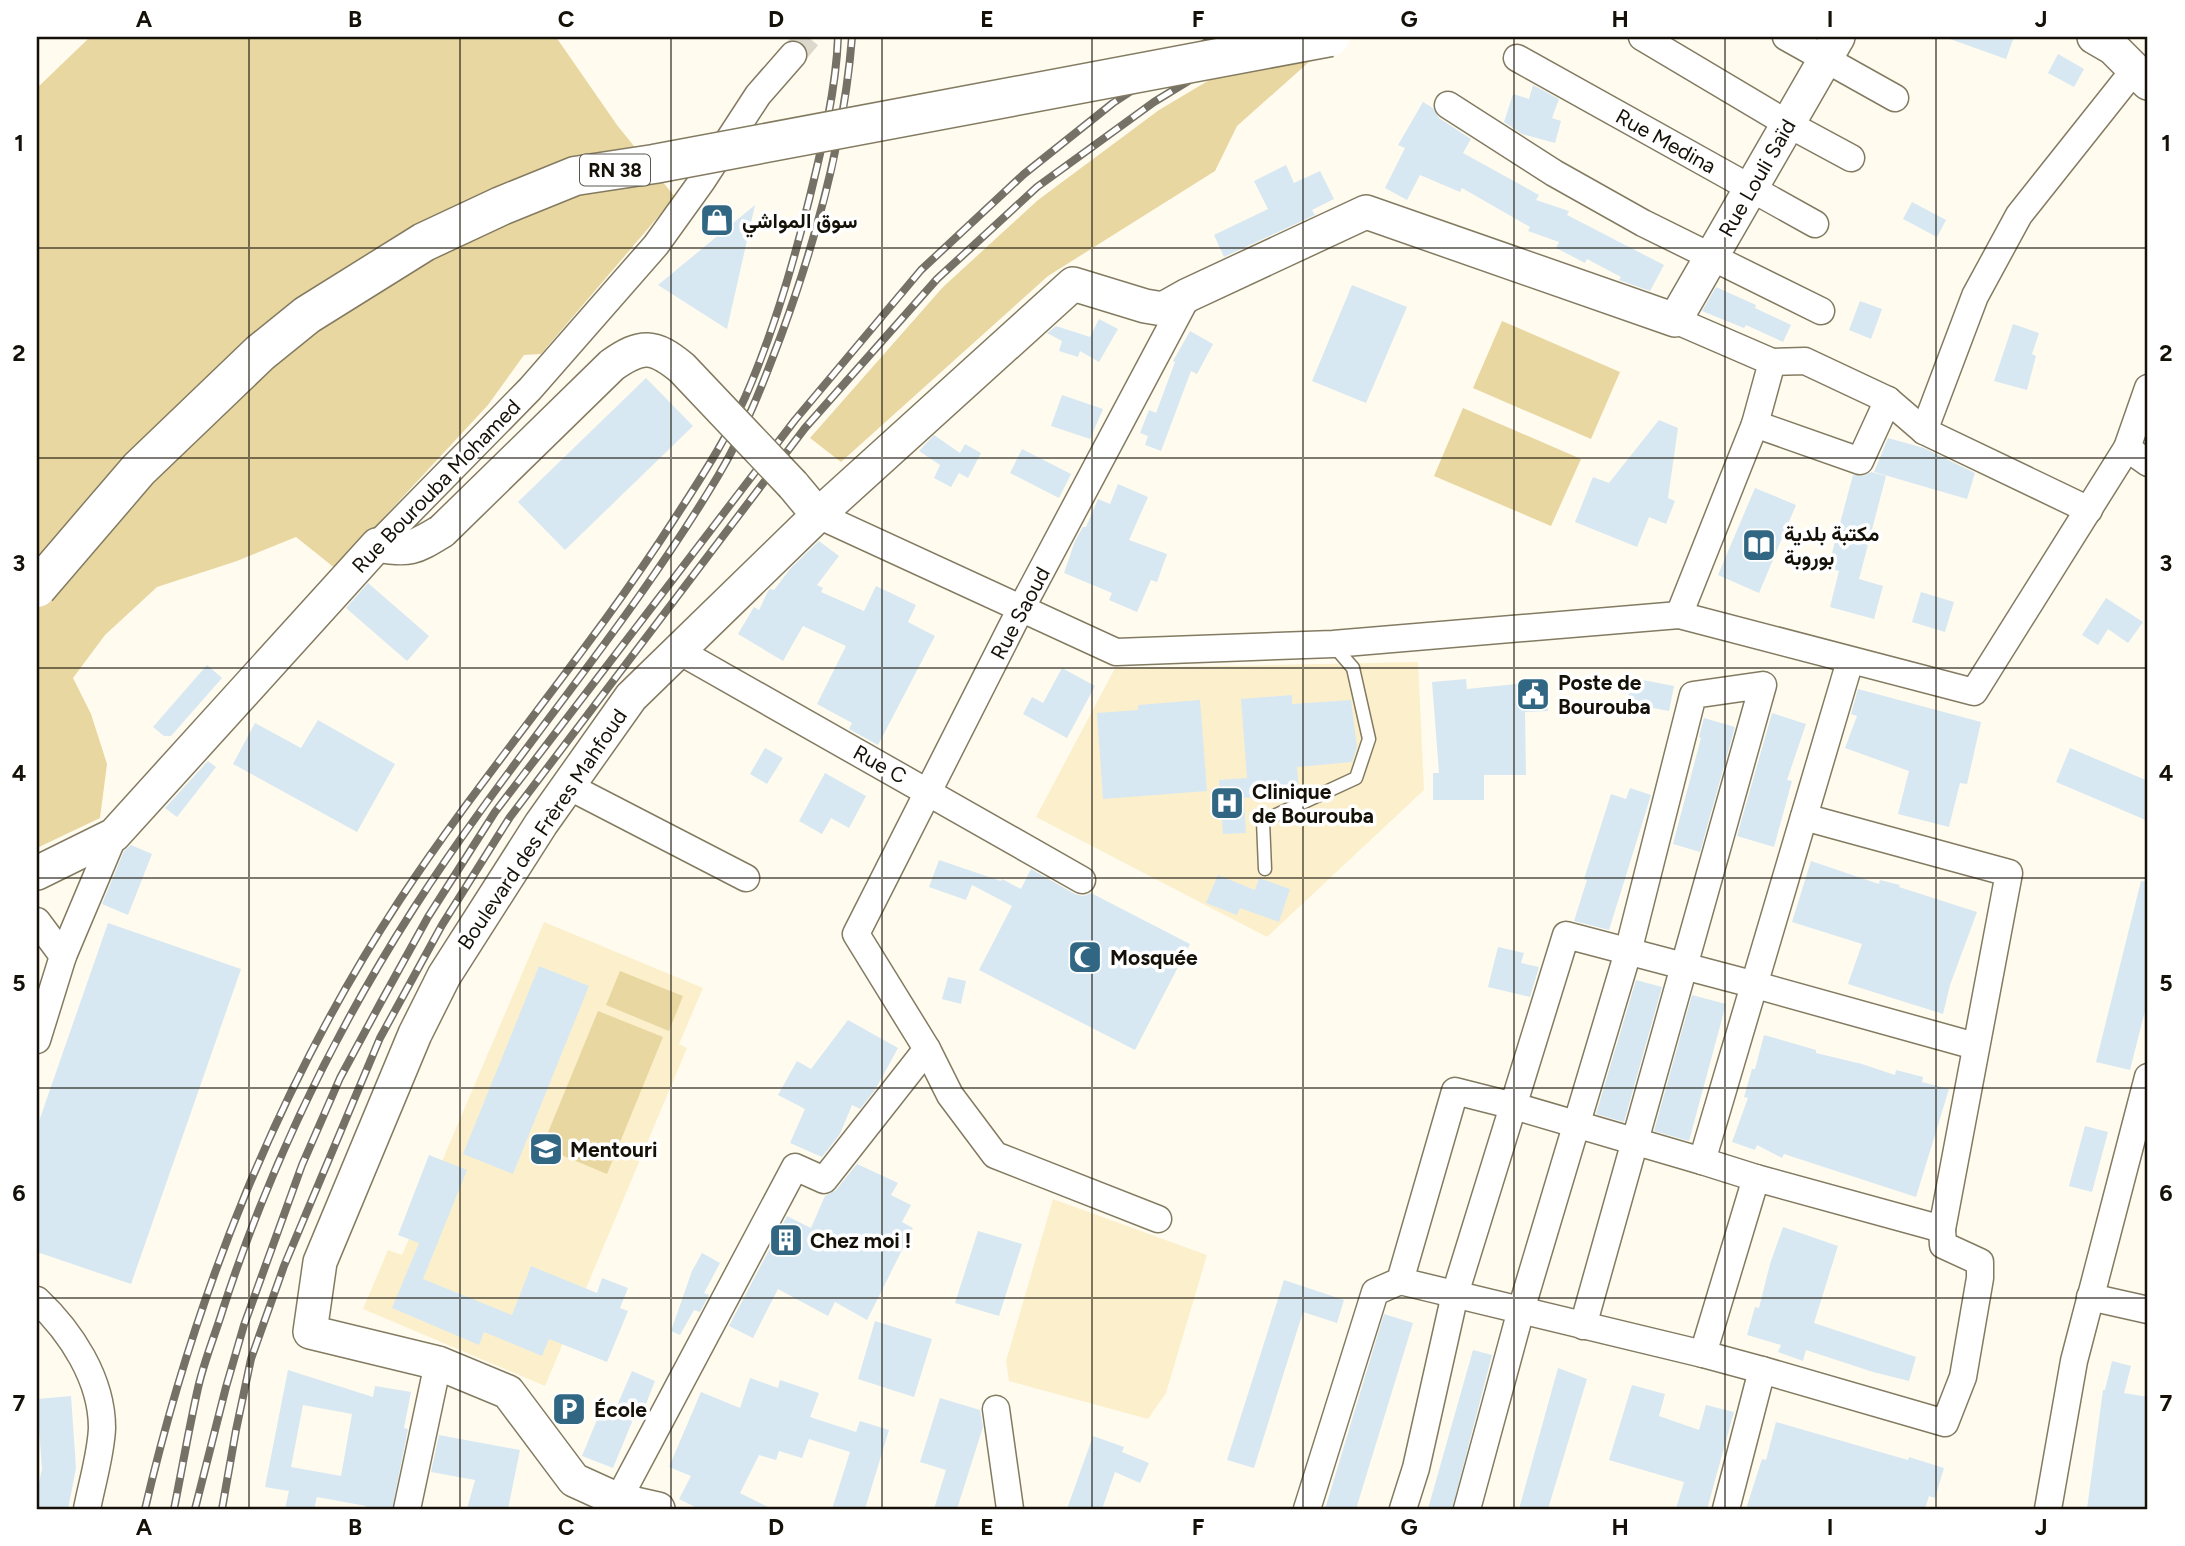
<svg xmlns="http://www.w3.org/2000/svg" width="2185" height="1546" viewBox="0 0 2185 1546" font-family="Figtree,Vazirmatn,sans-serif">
<rect width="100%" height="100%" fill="#fffbef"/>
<g fill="#fcf0cc">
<polygon points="1418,662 1424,790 1267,937 1036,817 1115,668"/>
<polygon points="544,922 703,988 679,1044 687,1048 545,1386 363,1309 388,1250 402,1255"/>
<polygon points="1053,1199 1207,1255 1166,1393 1148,1419 1009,1381 1006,1361"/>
</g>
<g fill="#e9d7a1">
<polygon points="90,37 556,37 617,125 675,197 541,354 524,355 488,405 336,569 296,537 237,561 157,587 105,635 73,678 91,714 107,764 100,818 37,848 37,88"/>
<polygon points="1328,45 1237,126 1215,171 1048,276 841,462 810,438 943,287 1038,200 1159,110 1248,57"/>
<polygon points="1502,321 1620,372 1591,439 1473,388"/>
<polygon points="1463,408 1581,459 1551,526 1434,476"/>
<polygon points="620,971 683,996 669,1031 606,1005"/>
<polygon points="598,1011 663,1037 607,1174 542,1147"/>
</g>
<g fill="#d7e8f3" fill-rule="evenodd">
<polygon points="1950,37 2014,37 2006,59 1950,39"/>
<polygon points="2058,54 2084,69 2074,87 2048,73"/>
<polygon points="1533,85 1559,99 1552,118 1561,121 1555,143 1522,134 1504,122 1513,94 1529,99"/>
<polygon points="1423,102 1433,108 1439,118 1471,139 1463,153 1539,195 1536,200 1569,211 1567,215 1664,265 1650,291 1619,280 1621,277 1587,259 1585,263 1556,248 1559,242 1528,231 1530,227 1462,188 1460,192 1420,175 1407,200 1385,188 1405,148 1398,145"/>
<polygon points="1286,165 1294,183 1320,171 1334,199 1312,210 1315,215 1224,257 1214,235 1268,209 1254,181"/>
<polygon points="1912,202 1946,220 1937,237 1903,219"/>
<polygon points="755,205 727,329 658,285"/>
<polygon points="1352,285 1407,307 1366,403 1312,381"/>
<polygon points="1716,287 1756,305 1755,308 1791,325 1783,342 1746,325 1744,328 1702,311"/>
<polygon points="1860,301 1882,309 1871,339 1849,330"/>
<polygon points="1099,319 1118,329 1099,362 1080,351 1078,357 1059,351 1062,341 1047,333 1056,326 1090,337"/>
<polygon points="2013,324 2039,333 2032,354 2036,356 2027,390 1994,381"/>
<polygon points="1190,331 1213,344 1197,374 1191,371 1161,451 1145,445 1148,436 1140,433 1149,410 1156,413 1175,362 1173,361"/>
<polygon points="646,378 693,426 565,550 518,502"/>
<polygon points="1062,395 1103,409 1090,439 1051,426"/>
<polygon points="1659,420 1678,428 1668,498 1675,501 1666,524 1649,517 1637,547 1575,522 1593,477 1609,483"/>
<polygon points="934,435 960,453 965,444 981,453 968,478 959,473 951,487 934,478 940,465 919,451"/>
<polygon points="1888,438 1924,448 1975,473 1967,499 1874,472"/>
<polygon points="1022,449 1071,474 1059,498 1010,473"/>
<polygon points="1871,472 1886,476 1859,579 1883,586 1874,619 1830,607 1839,571 1828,568 1853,475 1863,476"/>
<polygon points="1118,484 1148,497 1129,540 1167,554 1157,582 1151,580 1137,612 1109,600 1112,593 1064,573 1075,541 1083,527 1086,527 1098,499 1110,504"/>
<polygon points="1755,488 1796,505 1759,593 1718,575"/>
<polygon points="819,541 839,556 817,585 823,588 821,592 864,611 876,586 916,605 908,622 935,636 878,745 849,729 852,723 817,704 846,646 803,626 783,661 738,634 754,607 759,610 768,591 770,589 774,590 790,569"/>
<polygon points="368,583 429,636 407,661 346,608"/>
<polygon points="1921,592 1954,602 1945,632 1912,622"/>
<polygon points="2106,598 2143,622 2128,643 2108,629 2098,645 2082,635"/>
<polygon points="207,665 222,678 171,736 164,736 153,727"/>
<polygon points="1062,668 1095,686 1067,738 1023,714 1032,697 1043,703"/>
<polygon points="1632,678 1674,686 1669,711 1627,703"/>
<polygon points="1466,679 1467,689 1546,681 1548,711 1525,712 1526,775 1484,775 1484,800 1433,800 1433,773 1439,773 1432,682"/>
<polygon points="1858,689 1981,722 1967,784 1960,783 1949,827 1898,814 1909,771 1845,748 1857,716 1851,714"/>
<polygon points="1292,695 1292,704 1351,700 1357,747 1352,762 1297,767 1299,794 1244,798 1246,833 1223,834 1219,780 1247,778 1241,699"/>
<polygon points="1200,700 1207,791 1103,799 1097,713 1138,710 1138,705"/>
<polygon points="1772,713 1806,724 1787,780 1792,781 1774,847 1737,836"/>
<polygon points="1704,718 1735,727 1700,852 1673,844 1701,738 1699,737"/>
<polygon points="318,720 395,764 357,832 233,764 255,723 301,748"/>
<polygon points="765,748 783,758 767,784 750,774"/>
<polygon points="2070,748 2148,781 2148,821 2056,782"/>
<polygon points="208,761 216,767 177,817 165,808"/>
<polygon points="825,773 866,796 849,828 831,818 822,834 799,821"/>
<polygon points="1630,788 1651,795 1609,930 1574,921 1587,880 1584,879 1611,794 1626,799"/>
<polygon points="131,845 152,854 128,915 102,904 124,851"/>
<polygon points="939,860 1001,881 1002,879 1021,889 1031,869 1075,894 1083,896 1091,893 1190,944 1135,1050 979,970 1012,906 972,885 966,900 929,887"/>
<polygon points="1811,861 1879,884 1880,880 1900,885 1899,887 1977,912 1950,985 1943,1014 1848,984 1862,944 1792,922"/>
<polygon points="1218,875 1255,890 1259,878 1290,889 1279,922 1240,908 1237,915 1206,903"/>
<polygon points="2141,881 2148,882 2148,999 2130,1070 2096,1062"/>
<polygon points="108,923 241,969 131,1284 37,1252 37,1127"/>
<polygon points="1498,947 1524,953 1521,963 1539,967 1530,997 1488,987"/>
<polygon points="539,966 589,986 513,1174 463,1154"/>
<polygon points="948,977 966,981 961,1004 942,999"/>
<polygon points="1636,980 1662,987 1624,1122 1596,1114"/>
<polygon points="1692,995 1726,1004 1689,1141 1654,1131"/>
<polygon points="848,1020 898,1048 875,1090 860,1109 852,1105 840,1134 822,1157 790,1143 805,1109 778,1095 797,1061 811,1069"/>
<polygon points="1764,1035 1816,1050 1816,1053 1862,1064 1895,1075 1896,1070 1923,1077 1922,1082 1949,1089 1916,1197 1784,1154 1782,1158 1757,1145 1755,1150 1732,1142 1748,1098 1744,1097 1752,1069 1755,1069"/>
<polygon points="2085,1126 2108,1132 2092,1192 2069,1186"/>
<polygon points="429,1155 467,1170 423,1279 512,1315 531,1266 597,1293 602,1278 628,1288 620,1308 628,1311 607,1362 549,1339 542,1356 484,1332 479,1345 392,1308 419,1243 398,1235"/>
<polygon points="857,1164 898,1183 891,1195 911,1205 902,1222 913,1228 867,1320 835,1302 828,1316 778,1289 753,1338 729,1326 787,1216 811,1228 825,1196 836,1190"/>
<polygon points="1783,1227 1838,1246 1814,1323 1916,1357 1909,1381 1873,1372 1806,1350 1803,1361 1778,1352 1781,1345 1747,1335 1755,1307 1759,1308 1770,1264"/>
<polygon points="978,1231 1022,1244 999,1316 955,1303"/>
<polygon points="702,1253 720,1263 704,1293 709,1295 700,1312 694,1310 680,1335 671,1331 692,1271"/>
<polygon points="1284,1280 1344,1300 1337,1323 1303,1312 1254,1468 1227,1460"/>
<polygon points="1384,1314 1413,1323 1356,1509 1325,1509"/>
<polygon points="875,1321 932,1339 914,1397 858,1379"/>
<polygon points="1473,1350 1492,1355 1452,1509 1428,1509"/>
<polygon points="2112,1361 2131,1366 2124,1393 2148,1397 2148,1509 2087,1509 2103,1390 2105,1390"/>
<polygon points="1558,1368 1587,1379 1548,1509 1519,1509"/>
<path d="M288 1370 373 1397 375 1386 411 1392 404 1428 408 1429 392 1509H365L366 1506 317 1497 314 1509H285L289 1491 265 1487ZM303 1405 352 1414 341 1476 291 1467Z"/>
<polygon points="632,1371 655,1381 640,1419 634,1417 613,1468 582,1456 601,1410 613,1415"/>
<polygon points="750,1378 778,1388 780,1380 819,1393 810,1417 856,1432 860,1421 889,1430 865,1509 832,1509 850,1452 809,1439 802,1458 779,1451 776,1460 759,1455 740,1493 772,1509 699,1509 679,1499 691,1476 669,1467 701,1392 740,1408"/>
<polygon points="1632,1385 1665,1394 1659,1416 1699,1430 1706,1405 1734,1412 1707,1509 1676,1509 1684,1482 1609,1460"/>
<polygon points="71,1396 76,1468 68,1509 37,1509 37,1492 42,1469 37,1399"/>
<polygon points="940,1398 980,1410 983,1427 957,1509 934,1509 946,1470 920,1462"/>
<polygon points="1776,1422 1908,1460 1909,1457 1944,1468 1935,1498 1929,1496 1925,1509 1746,1509 1762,1459 1766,1460"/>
<polygon points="439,1435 520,1450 508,1509 467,1509 475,1480 431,1472"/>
<polygon points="1093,1436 1124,1447 1122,1452 1149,1463 1140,1483 1115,1472 1102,1509 1067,1509"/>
</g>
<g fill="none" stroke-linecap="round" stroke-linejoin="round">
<polyline stroke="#dcd8cc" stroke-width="26" stroke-dasharray="26 13" stroke-linecap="butt" points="793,55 808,37"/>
<g stroke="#837b61" stroke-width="15">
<polyline id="service" points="1265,869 1263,821 1356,778 1369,739 1353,668 1334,646"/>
</g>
<g stroke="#837b61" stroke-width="29">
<g id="minor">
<polyline points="1642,37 1788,124 1851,158"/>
<polyline points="1786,37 1895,98"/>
<polyline points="1517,58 1815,224"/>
<polyline points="1448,105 1554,173 1643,223 1821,311"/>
<polyline points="1675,320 1772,362 1755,424 1679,615"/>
<polyline points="1772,362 1805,361 1888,400 1924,431 2089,510"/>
<polyline points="1755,424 1860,461 1888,400"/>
<polyline points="1924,431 1975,296 2019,215 2135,69"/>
<polyline points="2127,448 2148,463"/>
<polyline points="818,515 1116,652 1333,644 1679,615 1974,692 2127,448 2148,388"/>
<polyline points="377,545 530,389 656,245 702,181 758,95 793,55"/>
<polyline points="677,650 1082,880"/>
<polyline points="568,786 746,878"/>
<polyline points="37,921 63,956"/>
<polyline points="37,1040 63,956 114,835"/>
<polyline points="927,1049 950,1095 995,1155 1158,1219"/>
<polyline points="1756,1178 1942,1229"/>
<polyline points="1400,1281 1703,1354"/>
<polyline points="2090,1297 2148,1310"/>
<path d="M37 1300C71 1332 102 1379 102 1428 101 1454 92 1483 87 1509"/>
<polyline points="1762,1370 1945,1423 1963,1377 1980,1278 1980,1262 1943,1245 1942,1229 2009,873 1804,817"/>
<polyline points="996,1409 1010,1509"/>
<polyline points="407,1509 438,1363"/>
<polyline points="616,1509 618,1500 795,1167 824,1180 927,1049 856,934 1014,622 1188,295"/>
<polyline points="1307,1509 1375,1292 1400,1281 1455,1091 1514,1106 1702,1161"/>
<polyline points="1403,1509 1416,1468 1455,1294 1566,935 1752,984 1975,1046"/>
<polyline points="1467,1509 1521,1310 1628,952 1693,695 1763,685 1583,1326"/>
<polyline points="1726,1509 1762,1370 1703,1354 1756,1178 1702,1161 1850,661"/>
<polyline points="2048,1509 2074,1361 2148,1077"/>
</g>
</g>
<g stroke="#837b61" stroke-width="36">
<g id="tertiary">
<polyline points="2094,37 2113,48 2148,83"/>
<polyline points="818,515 1073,284 1145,306 1163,309 1188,295 1366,212 1675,320 1838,37"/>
<path d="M37 873 114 835 377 545C410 551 414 548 442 531"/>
<polyline points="658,1509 618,1500 574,1480 508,1392 438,1363 310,1332 320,1262 415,1034 444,976 541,824 631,697 818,515 793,485"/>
</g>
</g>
<use href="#service" stroke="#fff" stroke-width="12"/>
<use href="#minor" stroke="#fff" stroke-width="26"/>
<use href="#tertiary" stroke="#fff" stroke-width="33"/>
<g stroke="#757167" stroke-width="8">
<g id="rail">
<path d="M145 1509C195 1295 278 1086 399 901 486 769 590 651 675 518 703 475 733 429 752 381 776 323 794 261 809 200 822 147 836 91 838 37"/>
<path d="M174 1509C182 1469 189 1428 198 1388 204 1361 215 1335 223 1309 269 1168 334 1033 414 908 509 760 628 627 718 476 745 431 764 381 782 333 817 237 844 139 852 37"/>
<polyline points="195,1509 226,1387 244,1325 302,1165 340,1078 381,1002 428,917 495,812 795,420 921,270 1024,174 1113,103 1214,37"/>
<polyline points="222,1509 236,1430 251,1359 284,1266 380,1038 442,925 510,817 805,428 937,279 1037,187 1154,102 1260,37"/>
</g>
</g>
<use href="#rail" stroke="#fff" stroke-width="5" stroke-dasharray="16" stroke-linecap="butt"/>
<g stroke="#837b61" stroke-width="36" stroke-linecap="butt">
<path id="tertiary-bridge" d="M442 531 612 365C642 344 654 345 682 368L793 485"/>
</g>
<g stroke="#837b61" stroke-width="41" stroke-linecap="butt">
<polyline id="primary-bridge" points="37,588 139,469 260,353 307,315 424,242 501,206 575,176 654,164 1330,37"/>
</g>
<use href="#tertiary-bridge" stroke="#fff" stroke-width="33"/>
<use href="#primary-bridge" stroke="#fff" stroke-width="38"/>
</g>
<path fill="none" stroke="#151108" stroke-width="2" stroke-opacity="0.55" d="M249 37V1509M460 37V1509M671 37V1509M882 37V1509M1092 37V1509M1303 37V1509M1514 37V1509M1725 37V1509M1936 37V1509M37 248H2148M37 458H2148M37 668H2148M37 878H2148M37 1088H2148M37 1298H2148"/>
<defs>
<g id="shop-square" transform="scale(1.75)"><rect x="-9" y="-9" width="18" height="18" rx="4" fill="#326783" stroke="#fff"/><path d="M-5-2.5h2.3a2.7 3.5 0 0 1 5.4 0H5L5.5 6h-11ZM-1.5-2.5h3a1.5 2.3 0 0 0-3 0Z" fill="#fff"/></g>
<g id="library-square" transform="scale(1.75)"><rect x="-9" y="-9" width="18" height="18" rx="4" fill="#326783" stroke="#fff"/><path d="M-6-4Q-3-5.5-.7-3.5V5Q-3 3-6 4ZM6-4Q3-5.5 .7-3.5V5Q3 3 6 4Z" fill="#fff"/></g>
<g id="civic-square" transform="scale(1.75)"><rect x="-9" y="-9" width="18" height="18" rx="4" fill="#326783" stroke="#fff"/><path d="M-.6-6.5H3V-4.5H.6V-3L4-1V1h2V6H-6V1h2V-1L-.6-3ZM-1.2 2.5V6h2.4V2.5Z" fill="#fff"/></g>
<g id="hospital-square" transform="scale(1.75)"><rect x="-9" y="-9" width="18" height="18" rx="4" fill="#326783" stroke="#fff"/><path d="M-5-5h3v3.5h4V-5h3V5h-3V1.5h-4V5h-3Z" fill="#fff"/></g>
<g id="mosque-square" transform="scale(1.75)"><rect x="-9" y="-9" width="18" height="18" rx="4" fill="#326783" stroke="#fff"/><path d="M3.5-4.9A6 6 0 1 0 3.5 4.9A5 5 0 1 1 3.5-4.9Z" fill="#fff"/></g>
<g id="school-square" transform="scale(1.75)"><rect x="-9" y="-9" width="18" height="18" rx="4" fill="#326783" stroke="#fff"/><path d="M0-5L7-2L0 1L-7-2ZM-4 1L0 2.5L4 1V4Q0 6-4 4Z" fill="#fff"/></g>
<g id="building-square" transform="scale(1.75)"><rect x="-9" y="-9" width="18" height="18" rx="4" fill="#326783" stroke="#fff"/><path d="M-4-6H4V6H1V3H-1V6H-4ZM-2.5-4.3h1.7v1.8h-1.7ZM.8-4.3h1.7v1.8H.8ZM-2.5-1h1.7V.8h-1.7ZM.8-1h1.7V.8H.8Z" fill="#fff"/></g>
<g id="parking-square" transform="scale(1.75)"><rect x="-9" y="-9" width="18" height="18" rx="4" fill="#326783" stroke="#fff"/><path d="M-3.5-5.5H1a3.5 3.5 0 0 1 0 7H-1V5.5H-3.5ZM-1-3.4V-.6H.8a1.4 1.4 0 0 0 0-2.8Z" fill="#fff"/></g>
</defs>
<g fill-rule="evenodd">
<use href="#shop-square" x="717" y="220"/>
<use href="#library-square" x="1759" y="545"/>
<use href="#civic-square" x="1533" y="694"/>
<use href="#hospital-square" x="1227" y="803"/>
<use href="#mosque-square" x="1085" y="957"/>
<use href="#school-square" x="546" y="1149"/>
<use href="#building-square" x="786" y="1240"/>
<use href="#parking-square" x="569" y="1409"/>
</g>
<g text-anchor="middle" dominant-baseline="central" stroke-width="7" stroke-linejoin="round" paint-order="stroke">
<rect fill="#fff" stroke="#5b5852" stroke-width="2" x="580" y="154.5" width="70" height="31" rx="5"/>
<g font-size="19" font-weight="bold" fill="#151108">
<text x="615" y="170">RN 38</text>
</g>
<g font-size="21" fill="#151108" stroke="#fff">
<text transform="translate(1666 141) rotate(29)">Rue Medina</text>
<text transform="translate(1757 178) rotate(-60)">Rue Louli Saïd</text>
<text transform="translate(436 486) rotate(-46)">Rue Bourouba Mohamed</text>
<text transform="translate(1020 613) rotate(-62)">Rue Saoud</text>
<text transform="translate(880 764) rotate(29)">Rue C</text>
<text transform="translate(542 829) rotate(-56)">Boulevard des Frères Mahfoud</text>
</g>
<g font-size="21" font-weight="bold" fill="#151108" stroke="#fff" text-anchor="start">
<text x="742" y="220">سوق المواشي</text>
<text x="1784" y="533">مكتبة بلدية<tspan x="1784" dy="24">بوروبة</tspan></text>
<text x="1558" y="682">Poste de<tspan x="1558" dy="24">Bourouba</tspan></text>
<text x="1252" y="791">Clinique<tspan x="1252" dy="24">de Bourouba</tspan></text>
<text x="1110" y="957">Mosquée</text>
<text x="570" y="1149">Mentouri</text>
<text x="810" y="1240">Chez moi !</text>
<text x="594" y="1409">École</text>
</g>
</g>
<rect width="2185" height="1546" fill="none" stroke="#ffffff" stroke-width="77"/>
<rect x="38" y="38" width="2108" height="1470" fill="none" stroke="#151108" stroke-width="2.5"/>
<g font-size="23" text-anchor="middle" font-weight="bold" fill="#151108">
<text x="144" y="27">A</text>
<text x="355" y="27">B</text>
<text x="566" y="27">C</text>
<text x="776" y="27">D</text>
<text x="987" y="27">E</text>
<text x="1198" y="27">F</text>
<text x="1409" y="27">G</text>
<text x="1620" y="27">H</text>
<text x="1830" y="27">I</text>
<text x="2041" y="27">J</text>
<text x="19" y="151">1</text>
<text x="2166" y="151">1</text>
<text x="19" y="361">2</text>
<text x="2166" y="361">2</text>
<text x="19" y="571">3</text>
<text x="2166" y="571">3</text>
<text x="19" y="781">4</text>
<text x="2166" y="781">4</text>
<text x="19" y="991">5</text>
<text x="2166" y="991">5</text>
<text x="19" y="1201">6</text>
<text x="2166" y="1201">6</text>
<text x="19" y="1411">7</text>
<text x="2166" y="1411">7</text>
<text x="144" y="1535">A</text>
<text x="355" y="1535">B</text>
<text x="566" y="1535">C</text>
<text x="776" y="1535">D</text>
<text x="987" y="1535">E</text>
<text x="1198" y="1535">F</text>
<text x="1409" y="1535">G</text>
<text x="1620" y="1535">H</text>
<text x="1830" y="1535">I</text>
<text x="2041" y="1535">J</text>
</g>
</svg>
